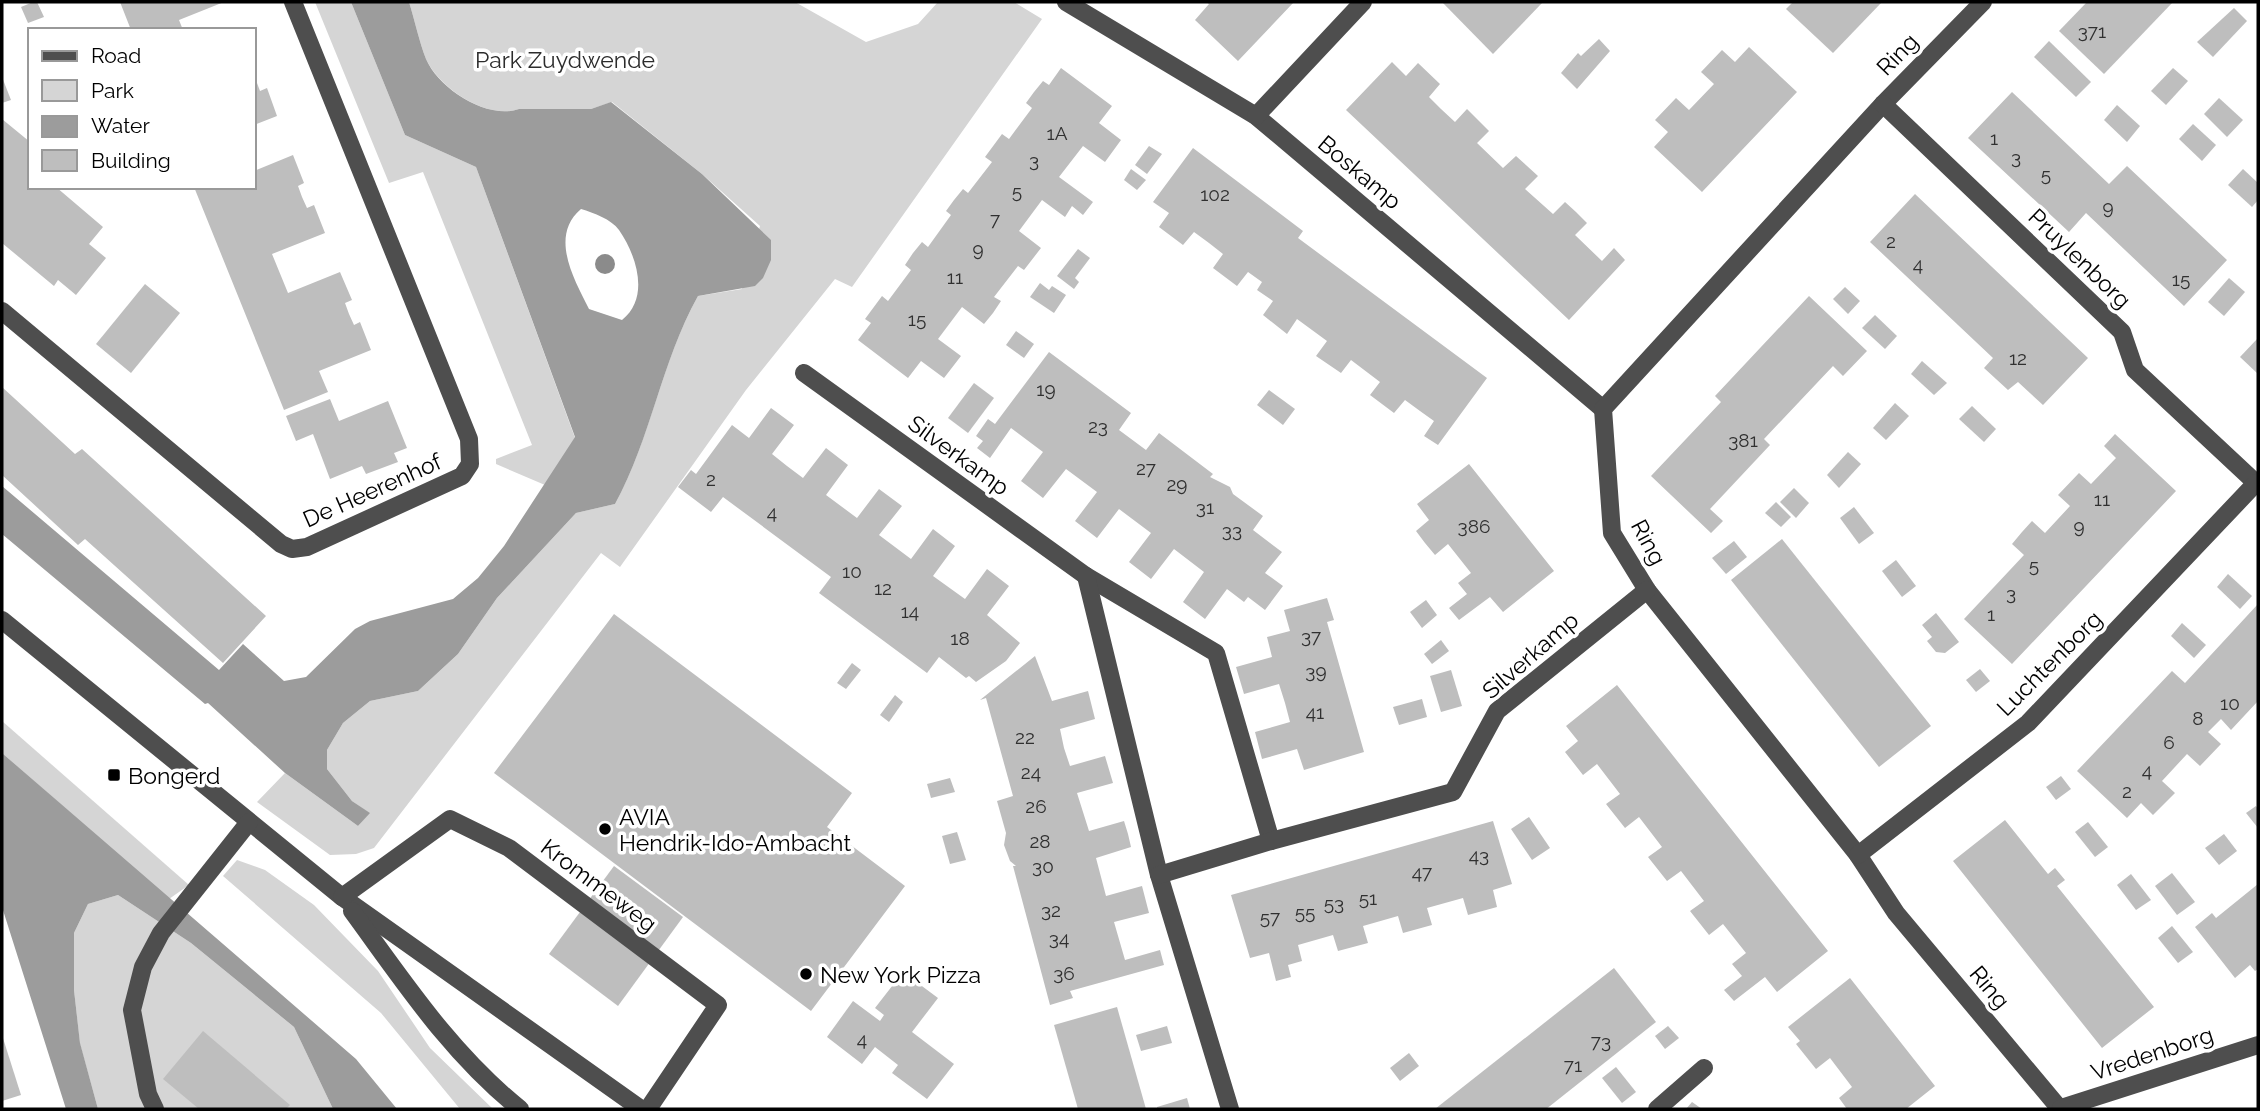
<svg xmlns="http://www.w3.org/2000/svg" width="2260" height="1111" viewBox="0 0 2260 1111" font-family="Raleway,sans-serif">
<rect width="100%" height="100%" fill="#fff"/>
<g fill="#d5d5d5">
<polygon points="315,2 351,2 405,135 476,167 575,438 545,485 496,464 496,459 532,445 423,172 389,183"/>
<path d="M409 2H795L866 42 918 24 938 2H1014L1042 19 852 287 835 279 746 390 620 567 601 553 374 848 356 854 330 855 257 802 285 773 358 826 369 813 352 801 327 769V750L343 723 370 701 418 691 458 654 497 598 576 513 615 504C651 438 661 362 698 296L742 289 760 226 702 174 612 102 591 109H519C487 120 440 89 426 59 419 41 415 21 409 2Z"/>
<polygon points="2,721 189,885 169,899 2,753"/>
<polygon points="237,860 265,870 314,905 378,971 430,1048 493,1109 460,1109 381,1013 223,876"/>
<polygon points="118,895 191,943 294,1027 333,1109 98,1109 80,1044 74,990 74,933 88,904"/>
</g>
<g fill="#9c9c9c" fill-rule="evenodd">
<path d="M351 2H409C415 21 419 41 426 59 439 89 487 120 519 109H591L611 102 702 174 771 240V260L763 278 755 286 698 296C661 362 651 439 615 504L576 513 497 598 458 654 418 691 370 701 343 723 327 750V769L352 801 370 813 358 826 285 773 208 703 205 704 2 534V486L219 670 243 644 284 681 306 677 355 629 370 621 453 599 478 578 504 546 575 437 476 167 405 135ZM581 209C594 213 611 219 619 230 637 256 650 298 622 320L589 309C574 279 549 236 581 209Z"/>
<polygon points="2,753 356,1059 397,1109 333,1109 294,1027 191,943 118,895 88,904 74,933 74,990 80,1043 98,1109 66,1109 2,907"/>
</g>
<g fill="#bebebe">
<polygon points="33,2 37,2 44,17 28,23 21,7"/>
<polygon points="120,2 224,2 179,20 183,30 131,30"/>
<polygon points="1206,2 1294,2 1238,61 1195,20 1209,4"/>
<polygon points="1442,2 1543,2 1493,54"/>
<polygon points="1793,2 1882,2 1833,53 1786,9"/>
<polygon points="2087,2 2173,2 2104,74 2059,31"/>
<polygon points="2234,8 2247,21 2213,57 2197,42"/>
<polygon points="1599,39 1610,51 1577,89 1561,73 1578,53 1581,56"/>
<polygon points="2049,41 2091,82 2076,97 2034,57"/>
<polygon points="1749,47 1797,92 1702,192 1654,147 1668,132 1655,120 1676,98 1689,110 1714,84 1701,72 1722,50 1735,62"/>
<polygon points="1392,62 1406,76 1418,63 1440,84 1429,97 1441,109 1455,122 1467,109 1489,131 1477,143 1503,168 1516,156 1538,176 1525,189 1553,214 1565,202 1576,212 1587,223 1575,235 1602,261 1614,248 1625,260 1569,320 1346,110"/>
<polygon points="1061,68 1112,106 1099,123 1121,140 1105,162 1083,146 1059,177 1093,202 1083,215 1072,206 1065,217 1042,200 1019,231 1041,248 1024,270 1018,266 994,297 1001,301 993,313 984,324 962,307 938,339 961,356 944,378 921,361 908,378 858,340 871,323 865,319 882,296 888,301 911,270 905,265 913,253 922,242 928,247 951,215 946,211 954,200 963,189 968,193 992,162 985,157 1002,134 1009,139 1032,108 1026,103 1034,92 1043,81 1049,85"/>
<polygon points="2173,68 2188,81 2166,105 2151,91"/>
<polygon points="254,75 260,91 267,88 277,116 254,125"/>
<polygon points="2,77 11,100 2,103"/>
<polygon points="2012,92 2109,184 2127,166 2227,260 2184,306 2086,213 2069,232 1968,138"/>
<polygon points="2219,98 2243,120 2227,137 2204,114"/>
<polygon points="2117,105 2140,126 2127,142 2104,120"/>
<polygon points="2,119 30,142 30,187 56,187 103,227 89,244 106,258 76,295 58,280 54,286 2,243"/>
<polygon points="2193,124 2216,145 2202,161 2179,139"/>
<polygon points="1149,146 1162,154 1147,174 1135,165"/>
<polygon points="1193,148 1303,231 1298,238 1487,378 1438,445 1424,436 1434,421 1420,411 1405,400 1394,413 1370,395 1380,382 1351,360 1341,373 1316,356 1327,341 1297,319 1287,334 1263,315 1273,301 1257,290 1262,282 1248,272 1237,286 1213,268 1223,254 1209,243 1194,232 1183,245 1159,227 1169,213 1153,202"/>
<polygon points="293,155 304,183 298,186 302,197 307,208 314,205 325,233 272,254 288,293 340,272 352,300 345,303 349,314 354,325 360,322 371,350 319,371 328,392 284,410 194,187 254,187 254,171"/>
<polygon points="1131,169 1146,180 1137,190 1124,180"/>
<polygon points="2243,169 2258,183 2258,200 2252,207 2228,185"/>
<polygon points="1915,194 2088,358 2043,405 2018,382 2008,390 1984,368 1993,358 1870,242"/>
<polygon points="1078,249 1090,258 1075,278 1079,282 1074,289 1057,276"/>
<polygon points="2229,278 2245,292 2224,316 2208,302"/>
<polygon points="1040,283 1049,290 1052,286 1066,295 1054,313 1030,297"/>
<polygon points="145,284 180,313 131,373 96,344"/>
<polygon points="1845,287 1860,301 1848,314 1833,299"/>
<polygon points="1809,296 1867,351 1843,376 1833,366 1764,439 1770,445 1710,509 1723,521 1711,533 1651,476 1721,402 1715,396"/>
<polygon points="1875,315 1897,336 1885,349 1862,328"/>
<polygon points="1016,331 1034,344 1024,358 1006,345"/>
<polygon points="2258,338 2258,374 2240,357"/>
<polygon points="1049,352 1131,413 1119,430 1146,450 1159,433 1213,474 1210,477 1230,487 1233,494 1263,516 1253,530 1282,552 1265,573 1283,586 1265,610 1248,597 1244,602 1227,589 1205,619 1183,602 1204,572 1174,549 1151,579 1129,562 1151,533 1119,509 1097,538 1075,521 1097,492 1066,469 1043,498 1021,481 1043,452 1011,428 990,458 977,448 983,441 976,436 988,419 995,424"/>
<polygon points="1922,361 1947,383 1934,395 1911,374"/>
<polygon points="974,383 994,398 968,433 948,418"/>
<polygon points="2,387 75,454 82,449 266,616 223,663 85,539 78,545 2,475"/>
<polygon points="1269,390 1295,409 1283,425 1257,405"/>
<polygon points="330,399 339,421 388,401 407,448 394,453 398,462 366,474 362,466 330,479 313,434 296,441 286,416"/>
<polygon points="1895,403 1909,416 1886,440 1873,428"/>
<polygon points="1972,406 1996,429 1984,442 1959,419"/>
<polygon points="771,408 794,425 772,454 787,466 803,478 826,448 848,465 826,495 857,518 879,489 902,506 879,535 911,559 933,529 955,546 933,576 965,599 987,569 1009,586 987,615 1020,643 1006,661 976,682 969,676 966,678 939,657 927,673 819,593 831,577 723,497 711,512 678,487 691,470 696,474 732,425 749,438"/>
<polygon points="2115,434 2176,491 2012,664 1964,619 2024,555 2012,544 2022,532 2032,521 2045,533 2070,506 2058,495 2079,473 2091,484 2116,458 2104,446"/>
<polygon points="1848,452 1861,464 1839,488 1827,475"/>
<polygon points="1469,464 1554,571 1503,612 1490,597 1459,620 1449,608 1467,594 1458,583 1471,573 1448,544 1435,555 1425,543 1416,531 1429,520 1417,504"/>
<polygon points="1794,488 1809,503 1796,518 1780,502"/>
<polygon points="1776,502 1791,517 1781,527 1765,513"/>
<polygon points="1854,507 1874,533 1859,544 1840,518"/>
<polygon points="1782,539 1931,726 1879,767 1731,580"/>
<polygon points="1734,541 1747,557 1726,574 1712,558"/>
<polygon points="1896,560 1916,586 1902,597 1882,571"/>
<polygon points="2228,574 2252,596 2240,609 2217,587"/>
<polygon points="1327,598 1334,620 1327,622 1364,752 1304,770 1297,749 1262,759 1255,732 1290,722 1285,703 1279,684 1244,694 1236,667 1272,657 1267,637 1290,631 1284,610"/>
<polygon points="1426,600 1437,615 1422,628 1410,612"/>
<polygon points="2258,604 2258,701 2231,730 2221,719 2208,732 2221,744 2200,766 2187,754 2162,781 2175,793 2153,815 2141,803 2127,818 2077,771 2172,671 2185,683"/>
<polygon points="1936,613 1959,642 1945,653 1936,652 1927,641 1932,637 1922,625"/>
<polygon points="614,614 852,793 827,827 905,886 811,1011 494,773"/>
<polygon points="2182,623 2206,645 2194,658 2171,636"/>
<polygon points="1441,640 1449,651 1432,664 1424,654"/>
<polygon points="1035,656 1052,701 1088,691 1095,719 1060,729 1064,748 1070,766 1105,756 1113,783 1077,793 1089,831 1124,821 1128,834 1131,847 1096,858 1106,896 1142,886 1149,913 1114,922 1125,960 1160,950 1164,965 1070,991 1073,998 1050,1005 1013,866 1016,866 1010,861 1004,845 1006,833 997,801 1013,796 986,698 980,700"/>
<polygon points="852,663 861,670 846,689 837,683"/>
<polygon points="1980,669 1990,681 1976,692 1966,680"/>
<polygon points="1451,670 1462,706 1441,712 1430,676"/>
<polygon points="1617,685 1828,951 1777,992 1765,977 1734,1001 1724,990 1742,976 1732,964 1746,953 1723,924 1709,935 1690,911 1704,901 1681,871 1667,881 1648,857 1662,847 1639,817 1625,828 1606,804 1620,794 1597,764 1583,775 1565,752 1578,741 1566,726"/>
<polygon points="895,695 903,702 889,722 880,715"/>
<polygon points="1422,699 1427,717 1399,725 1393,707"/>
<polygon points="2061,776 2071,789 2056,800 2046,787"/>
<polygon points="950,778 955,792 931,798 927,784"/>
<polygon points="2256,806 2258,809 2258,828 2246,813"/>
<polygon points="1529,817 1550,848 1532,860 1511,829"/>
<polygon points="2005,820 2048,874 2055,868 2065,880 2057,886 2154,1007 2102,1048 1953,861"/>
<polygon points="1493,821 1512,884 1493,890 1497,907 1468,915 1463,898 1427,908 1432,925 1403,933 1398,916 1363,926 1368,943 1338,951 1333,935 1298,945 1302,961 1288,965 1291,977 1276,981 1269,953 1250,958 1231,895"/>
<polygon points="2088,822 2108,847 2095,857 2075,832"/>
<polygon points="957,832 966,860 950,864 942,836"/>
<polygon points="2224,834 2237,851 2219,865 2205,848"/>
<polygon points="614,866 683,917 618,1006 549,954"/>
<polygon points="2172,873 2195,902 2177,915 2155,886"/>
<polygon points="2131,874 2151,900 2136,910 2117,885"/>
<polygon points="2258,884 2258,969 2255,971 2250,965 2235,978 2195,927 2212,913 2216,918"/>
<polygon points="2172,926 2193,952 2178,963 2158,938"/>
<polygon points="1614,968 1656,1022 1550,1106 1546,1109 1435,1109"/>
<polygon points="903,972 938,998 912,1032 954,1064 927,1099 892,1073 898,1065 875,1047 862,1064 827,1037 853,1001 880,1021 884,1015 875,1008"/>
<polygon points="1850,978 1935,1086 1906,1109 1847,1109 1839,1098 1852,1087 1830,1058 1816,1069 1796,1044 1800,1041 1788,1027"/>
<polygon points="1117,1007 1146,1109 1078,1109 1054,1025"/>
<polygon points="1167,1026 1172,1043 1141,1051 1136,1035"/>
<polygon points="1668,1026 1679,1038 1665,1049 1655,1036"/>
<polygon points="203,1031 290,1105 286,1109 199,1109 163,1079"/>
<polygon points="2,1035 21,1095 2,1101"/>
<polygon points="1409,1053 1419,1066 1400,1081 1390,1068"/>
<polygon points="1616,1067 1636,1092 1622,1103 1602,1078"/>
<polygon points="1187,1098 1190,1109 1157,1109 1157,1107"/>
<polygon points="1692,1102 1702,1109 1686,1109"/>
</g>
<g fill="none" stroke-linecap="round" stroke-linejoin="round">
<g stroke="#4e4e4e" stroke-width="18">
<polyline points="1066,2 1256,116 1603,409"/>
<polyline points="1983,2 1883,104 1603,409 1612,533 1647,590 1858,855 1896,913 2060,1109"/>
<polyline points="1883,104 2122,332 2135,370 2256,483 2258,481"/>
<polyline points="1256,116 1363,2"/>
<polyline points="2,311 281,544 292,549 307,547 462,476 470,464 469,439 293,2"/>
<polyline points="804,373 1086,576 1216,653 1271,841"/>
<polyline points="1086,576 1159,875 1230,1109"/>
<polyline points="2,620 342,897 641,1109"/>
<polyline points="1858,855 2028,723 2256,483"/>
<polyline points="1159,875 1271,841 1453,792 1497,711 1647,590"/>
<polyline points="342,897 450,819 509,848 718,1005 648,1109"/>
<path d="M352 911C404 982 451 1054 520 1109"/>
<polyline points="2061,1108 2258,1045"/>
<polyline points="155,1109 148,1094 132,1010 143,967 161,933 249,822"/>
<polyline points="1657,1109 1704,1068"/>
</g>
</g>
<circle fill="#8b8b8b" cx="605" cy="264" r="10"/>
<g fill="#000" stroke="#fff" stroke-width="2.5">
<rect x="107" y="768" width="14" height="14" rx="3.5"/>
<circle cx="605" cy="829" r="7"/>
<circle cx="806" cy="974" r="7"/>
</g>
<g text-anchor="middle" dominant-baseline="central" stroke-width="7" stroke-linejoin="round" paint-order="stroke">
<g font-size="19" fill="#303030">
<text x="2092" y="31">371</text>
<text x="1057" y="133">1A</text>
<text x="1994" y="138">1</text>
<text x="2016" y="157">3</text>
<text x="1034" y="160">3</text>
<text x="2046" y="174">5</text>
<text x="1017" y="191">5</text>
<text x="1215" y="194">102</text>
<text x="2108" y="207">9</text>
<text x="995" y="219">7</text>
<text x="1891" y="241">2</text>
<text x="978" y="249">9</text>
<text x="1918" y="264">4</text>
<text x="955" y="277">11</text>
<text x="2181" y="279">15</text>
<text x="917" y="319">15</text>
<text x="2018" y="358">12</text>
<text x="1046" y="389">19</text>
<text x="1098" y="426">23</text>
<text x="1743" y="440">381</text>
<text x="1146" y="468">27</text>
<text x="711" y="479">2</text>
<text x="1177" y="484">29</text>
<text x="2102" y="499">11</text>
<text x="1205" y="507">31</text>
<text x="772" y="512">4</text>
<text x="1474" y="526">386</text>
<text x="2079" y="526">9</text>
<text x="1232" y="530">33</text>
<text x="2034" y="565">5</text>
<text x="852" y="571">10</text>
<text x="883" y="588">12</text>
<text x="2011" y="593">3</text>
<text x="910" y="611">14</text>
<text x="1991" y="614">1</text>
<text x="1311" y="636">37</text>
<text x="960" y="638">18</text>
<text x="1316" y="671">39</text>
<text x="2230" y="703">10</text>
<text x="1315" y="712">41</text>
<text x="2198" y="718">8</text>
<text x="1025" y="737">22</text>
<text x="2169" y="742">6</text>
<text x="2147" y="770">4</text>
<text x="1031" y="772">24</text>
<text x="2127" y="791">2</text>
<text x="1036" y="806">26</text>
<text x="1040" y="841">28</text>
<text x="1479" y="855">43</text>
<text x="1043" y="866">30</text>
<text x="1422" y="872">47</text>
<text x="1368" y="898">51</text>
<text x="1334" y="903">53</text>
<text x="1051" y="910">32</text>
<text x="1305" y="912">55</text>
<text x="1270" y="917">57</text>
<text x="1059" y="938">34</text>
<text x="1064" y="973">36</text>
<text x="862" y="1039">4</text>
<text x="1601" y="1041">73</text>
<text x="1573" y="1065">71</text>
</g>
<g font-size="23" fill="#000" stroke="#fff">
<text transform="translate(1897 54) rotate(-46)">Ring</text>
<text transform="translate(1360 172) rotate(40)">Boskamp</text>
<text transform="translate(2080 258) rotate(44)">Pruylenborg</text>
<text transform="translate(959 455) rotate(36)">Silverkamp</text>
<text transform="translate(372 490) rotate(-24)">De Heerenhof</text>
<text transform="translate(1649 542) rotate(62)">Ring</text>
<text transform="translate(1530 655) rotate(-41)">Silverkamp</text>
<text transform="translate(2049 663) rotate(-45)">Luchtenborg</text>
<text transform="translate(599 885) rotate(37)">Krommeweg</text>
<text transform="translate(1990 987) rotate(50)">Ring</text>
<text transform="translate(2152 1053) rotate(-18)">Vredenborg</text>
</g>
<g font-size="23" fill="#2c2c2c" stroke="#fff">
<text x="565" y="59">Park Zuydwende</text>
</g>
<g font-size="23" fill="#000" stroke="#fff" text-anchor="start">
<text x="128" y="775">Bongerd</text>
<text x="619" y="816">AVIA<tspan x="619" dy="26">Hendrik-Ido-Ambacht</tspan></text>
<text x="820" y="974">New York Pizza</text>
</g>
</g>
<rect width="2260" height="1111" fill="none" stroke="#000000" stroke-width="7"/>
<rect x="28" y="28" width="228" height="161" fill="#ffffff" stroke="#999999" stroke-width="2"/>
<rect x="42" y="51" width="35" height="10" fill="#4e4e4e" stroke="#999999" stroke-width="2"/>
<text x="91" y="63" font-size="21" fill="#000000">Road</text>
<rect x="42" y="80" width="35" height="21" fill="#d5d5d5" stroke="#999999" stroke-width="2"/>
<text x="91" y="98" font-size="21" fill="#000000">Park</text>
<rect x="42" y="116" width="35" height="21" fill="#9c9c9c" stroke="#999999" stroke-width="2"/>
<text x="91" y="133" font-size="21" fill="#000000">Water</text>
<rect x="42" y="150" width="35" height="21" fill="#bebebe" stroke="#999999" stroke-width="2"/>
<text x="91" y="168" font-size="21" fill="#000000">Building</text>
</svg>
